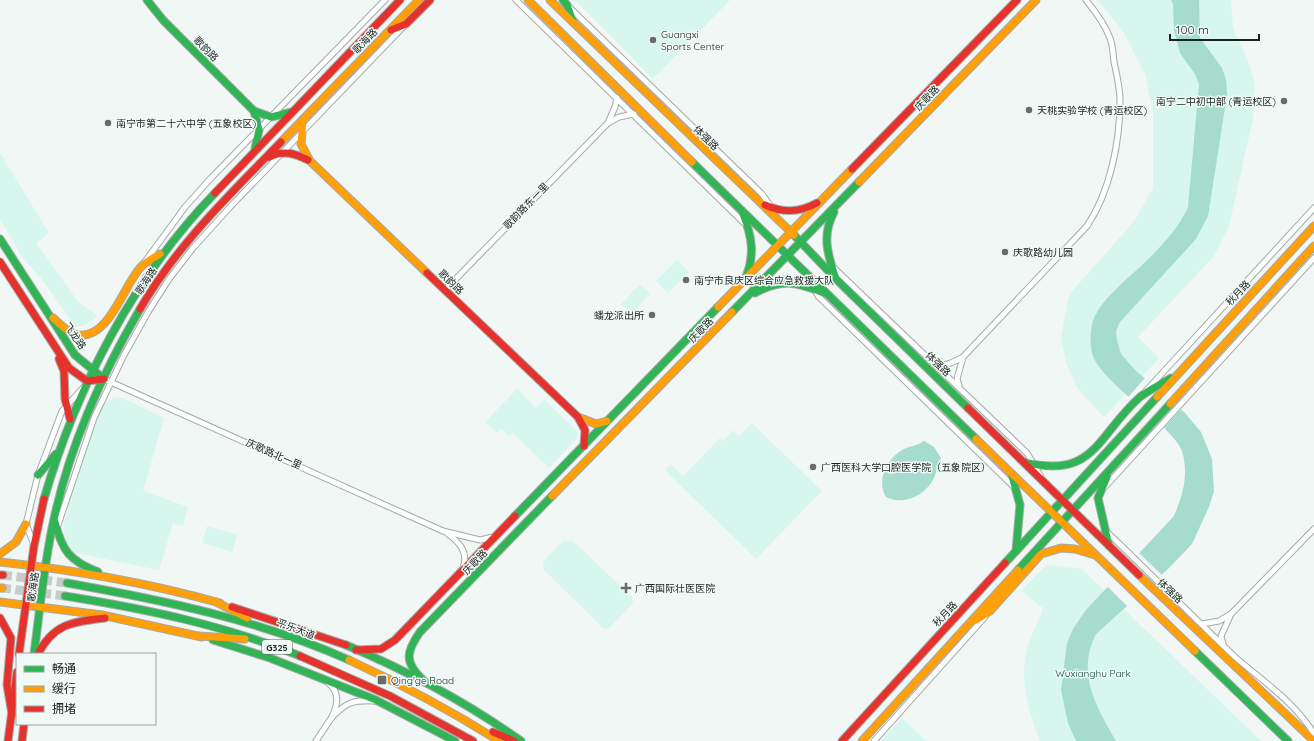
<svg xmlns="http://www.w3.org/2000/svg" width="1314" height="741" viewBox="0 0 1314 741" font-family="Quicksand,'Noto Sans SC',sans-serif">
<rect width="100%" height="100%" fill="#f1f7f5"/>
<g fill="#d7f6ed">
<polygon points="575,0 730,0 653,79"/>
<polygon points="1098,0 1231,0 1233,29 1247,58 1255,84 1253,118 1229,226 1214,256 1138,337 1159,358 1104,417 1078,389 1066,363 1061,337 1069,295 1135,220 1153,188 1153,112 1145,74 1124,33"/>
<path d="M0 153 49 233 36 243 79 303 97 315C92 323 86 325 76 327L41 278 22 257 0 219Z"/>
<polygon points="677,260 689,272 668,293 656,281"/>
<polygon points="640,284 650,294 631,314 621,304"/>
<polygon points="517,389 536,408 545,400 576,430 578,435 576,440 549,468 513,433 510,436 501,429 497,433 485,422"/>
<path d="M116 397 123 398 164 418 143 491 188 507 183 526 173 523 159 570 76 553C67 546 63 536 64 524L77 471 102 407 106 402Z"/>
<polygon points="752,423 822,491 756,559 665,470 671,464 683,476 720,438 723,441 733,430 739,436"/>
<polygon points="207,526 237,535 232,552 202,543"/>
<polygon points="563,541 573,541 632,597 633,603 609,628 603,628 544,570 543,562"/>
<path d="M1046 565 1082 569 1261 741H1040C1029 712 1019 681 1027 649 1031 636 1038 622 1043 608L1021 591Z"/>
<polygon points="902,718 926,741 881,741"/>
</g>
<g fill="#a6dccd">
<path d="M1171 0H1199L1200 38 1222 68 1226 79 1227 95 1208 216 1196 239 1120 322 1116 331 1117 340 1121 354 1135 370 1185 413 1201 432 1212 459 1214 491 1209 507 1192 544 1168 569 1096 634C1076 673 1096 706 1116 741H1076L1068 723 1061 690 1067 643 1073 629 1085 611 1174 516C1183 495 1189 474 1182 451 1178 441 1167 431 1159 423 1142 407 1107 381 1096 362 1089 351 1090 336 1092 324 1098 302 1125 281 1141 266 1159 249 1178 230 1188 207L1199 84 1195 74 1180 53 1174 30 1173 4Z"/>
<path d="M924 441 934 447 941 458C937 463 937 472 934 478 925 496 903 506 886 497 876 480 887 458 904 449 910 446 919 445 924 441Z"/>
</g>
<g fill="#f1f7f5">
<polygon points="1146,377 1182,408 1163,429 1128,397"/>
<polygon points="1138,552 1163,576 1128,607 1106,585"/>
</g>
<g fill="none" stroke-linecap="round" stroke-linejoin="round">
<g stroke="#c7ccca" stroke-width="9" stroke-dasharray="9 4.5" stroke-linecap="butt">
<polyline points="3,575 67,583"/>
<polyline points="2,588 65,596"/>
</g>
<g stroke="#a5a9a8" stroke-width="7">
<g id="street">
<polyline points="516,0 747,226"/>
<polyline points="568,6 762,194 771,207"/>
<polyline points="608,123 615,107 617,98"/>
<polyline points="144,263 185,207 211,178 385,0"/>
<polyline points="832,266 1027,453 1040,475"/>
<polyline points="814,288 818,296 1016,489"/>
<polyline points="445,290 608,123 619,117 634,114"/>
<path d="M963 357 1087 226C1110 192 1120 142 1120 101 1120 88 1117 75 1114 62 1113 54 1113 46 1110 38 1105 25 1095 11 1086 0"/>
<path d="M935 365C946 366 954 362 963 357L957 379 959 386"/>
<polyline points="104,379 443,531 480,540 493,537"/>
<polyline points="1144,393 1314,208"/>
<polyline points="1104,488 1314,258"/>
<polyline points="57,528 94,418 124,355 148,312 169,279 193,248 230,207 405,25"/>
<path d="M1106 531C1149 572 1191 615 1234 656 1260 679 1296 703 1314 734"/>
<path d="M447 533C459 542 469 552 463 568"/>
<polyline points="34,545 26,524 38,475 62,411 83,388"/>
<polyline points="1231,614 1314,529"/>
<polyline points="1202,624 1219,621 1231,614 1221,636 1223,644"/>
<path d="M328 683C340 692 338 704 332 717 347 702 353 700 374 701"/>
<polyline points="316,741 332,717"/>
<polyline points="874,741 985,617"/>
</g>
</g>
<g stroke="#a5a9a8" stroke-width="9">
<g id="fast">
<polyline points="147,0 163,20 254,111 271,117 292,112"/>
<polyline points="563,0 567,5 573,21"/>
<polyline points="254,111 259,130 255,149"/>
<polyline points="692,162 976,439"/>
<path d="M834 212C822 234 827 253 835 276"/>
<path d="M743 214C752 236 755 255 746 277"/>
<polyline points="794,235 835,278 968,408"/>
<polyline points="0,239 75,355 104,379"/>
<path d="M755 293C781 278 797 282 824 293"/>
<polyline points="732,312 859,182"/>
<path d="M1024 462C1095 480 1097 435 1140 397 1149 390 1161 384 1171 378"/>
<polyline points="38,475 56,454"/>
<polyline points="1012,476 1020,505 1016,551"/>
<polyline points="1107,477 1098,498 1109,546"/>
<path d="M44 499C77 386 133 278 215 193"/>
<polyline points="515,516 718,307"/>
<path d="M55 522C62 551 70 561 98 572"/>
<polyline points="1005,563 1157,397"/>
<polyline points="1018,570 1170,404"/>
<path d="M67 583C162 600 260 620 349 660"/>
<path d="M65 596C146 609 224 625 300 656"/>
<polyline points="213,640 270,658 376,700 455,741"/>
<path d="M346 645C408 671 466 702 521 741"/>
<polyline points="1195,651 1288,741"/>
<path d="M34 654C40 609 44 563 54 519 70 445 102 374 140 309"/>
<path d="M423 680C404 662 406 652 420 632L552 496"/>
</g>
</g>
<g stroke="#a5a9a8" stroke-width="9">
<g id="slow">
<polyline points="528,0 692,162"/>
<polyline points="550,0 794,235"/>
<polyline points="303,120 301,144 310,161 427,273"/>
<polyline points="281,142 419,0"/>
<polyline points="859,182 1036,0"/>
<polyline points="718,307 852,169"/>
<path d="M53 318C60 324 69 334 78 335 109 339 123 287 140 268 145 262 153 258 160 254"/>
<polyline points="1157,397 1314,226"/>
<polyline points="1170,404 1314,246"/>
<polyline points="578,417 596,424 607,421"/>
<polyline points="976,439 1195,651"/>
<polyline points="552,496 732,312"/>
<polyline points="0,554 16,542 26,524"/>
<path d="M0 562C75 570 148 583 220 603"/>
<polyline points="1139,575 1314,741"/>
<polyline points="0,588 2,588"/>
<polyline points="0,602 102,615 202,637"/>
<polyline points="216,602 247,618"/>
<polyline points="976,620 990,611 1041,554 1061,548 1075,549 1095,555"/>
<polyline points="199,636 245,639"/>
<path d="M349 660C401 684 450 710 499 741"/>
<polyline points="862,741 1018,570"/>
</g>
</g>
<g stroke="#a5a9a8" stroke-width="9">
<g id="jam">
<polyline points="391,30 406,24 430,0"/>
<path d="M269 157C283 150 294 153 308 160"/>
<polyline points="852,169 1017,0"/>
<polyline points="215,193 400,0"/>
<path d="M765 205C783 213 799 213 817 203"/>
<polyline points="0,262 69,368 87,381 104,379"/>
<polyline points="427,273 578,417 585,430 584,446"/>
<path d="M140 309C177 245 230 194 281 142"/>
<polyline points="59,359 64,371 65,399 70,419"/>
<polyline points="968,408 1139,575"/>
<polyline points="0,575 3,575"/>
<polyline points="232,607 346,645"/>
<polyline points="0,618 11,638 7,685 12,714"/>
<polyline points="356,650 381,649 395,640 515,516"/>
<polyline points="19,654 34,546 44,499"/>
<path d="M38 654C54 623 73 622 105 618"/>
<polyline points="300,656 390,696 473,741"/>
<polyline points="493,732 514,741"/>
<polyline points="8,741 17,672"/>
<polyline points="22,741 24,724"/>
<polyline points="842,741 1005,563"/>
</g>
</g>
<use href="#street" stroke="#fdfefe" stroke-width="5"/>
<use href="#fast" stroke="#30b455" stroke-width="7"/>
<use href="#slow" stroke="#ff9f0a" stroke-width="7"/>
<use href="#jam" stroke="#e5322d" stroke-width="7"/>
</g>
<g fill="#676c6a" stroke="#eff9f6" stroke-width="1.5">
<circle cx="653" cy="40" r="4"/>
<circle cx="1284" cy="101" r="4"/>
<circle cx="1029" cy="110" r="4"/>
<circle cx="108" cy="123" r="4"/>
<circle cx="1005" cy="252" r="4"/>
<circle cx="686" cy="280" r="4"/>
<circle cx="652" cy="315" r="4"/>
<circle cx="813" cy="467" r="4"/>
<path d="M624 582h4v4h4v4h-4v4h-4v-4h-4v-4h4z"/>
<rect x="377" y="675" width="10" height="10" rx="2"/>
</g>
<g text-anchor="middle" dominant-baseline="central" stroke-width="3" stroke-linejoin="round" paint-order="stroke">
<rect fill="#eff9f6" stroke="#5c6260" stroke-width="1" x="262" y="640" width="30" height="14" rx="3"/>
<g font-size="9" font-weight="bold" fill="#1d211f">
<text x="277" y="647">G325</text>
</g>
<g font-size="10" fill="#1d211f" stroke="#eff9f6" text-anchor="start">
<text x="661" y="34">Guangxi<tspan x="661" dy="12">Sports Center</tspan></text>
<text x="1276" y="101" text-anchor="end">南宁二中初中部 (青运校区)</text>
<text x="1037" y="110">天桃实验学校 (青运校区)</text>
<text x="116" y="123">南宁市第二十六中学 (五象校区)</text>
<text x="1013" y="252">庆歌路幼儿园</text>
<text x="694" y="280">南宁市良庆区综合应急救援大队</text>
<text x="644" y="315" text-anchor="end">蟠龙派出所</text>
<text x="821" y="467">广西医科大学口腔医学院（五象院区）</text>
<text x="635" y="588">广西国际壮医医院</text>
<text x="391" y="680">Qing'ge Road</text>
</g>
<g font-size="10" fill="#1d211f" stroke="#eff9f6">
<text transform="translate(365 41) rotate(-46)">歌海路</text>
<text transform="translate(206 49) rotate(45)">歌韵路</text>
<text transform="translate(927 98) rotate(-46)">庆歌路</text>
<text transform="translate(706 138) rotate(44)">体强路</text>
<text transform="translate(526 206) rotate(-46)">歌韵路东一里</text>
<text transform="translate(146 281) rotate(-57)">歌海路</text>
<text transform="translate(451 282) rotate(44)">歌韵路</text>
<text transform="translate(1238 293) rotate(-47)">秋月路</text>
<text transform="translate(701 330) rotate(-46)">庆歌路</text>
<text transform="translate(75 336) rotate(55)">飞龙路</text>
<text transform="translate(938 364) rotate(44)">体强路</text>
<text transform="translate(274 454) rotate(24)">庆歌路北一里</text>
<text transform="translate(475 562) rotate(-46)">庆歌路</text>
<text transform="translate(33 587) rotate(-82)">歌海路</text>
<text transform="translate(1170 591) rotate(44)">体强路</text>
<text transform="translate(945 614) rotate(-47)">秋月路</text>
<text transform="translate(296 629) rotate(21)">平乐大道</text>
</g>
<g font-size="10" fill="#0f4e41" stroke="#eff9f6">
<text x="1093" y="673">Wuxianghu Park</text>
</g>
</g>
<rect x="16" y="653" width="140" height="72" fill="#eff9f6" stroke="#9ba3a0"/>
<rect x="24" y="666" width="20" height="6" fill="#30b455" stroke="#9ba3a0"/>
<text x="52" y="673" font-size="12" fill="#1d211f">畅通</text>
<rect x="24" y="686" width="20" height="6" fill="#ff9f0a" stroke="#9ba3a0"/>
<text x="52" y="693" font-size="12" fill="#1d211f">缓行</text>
<rect x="24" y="706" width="20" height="6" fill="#e5322d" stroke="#9ba3a0"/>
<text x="52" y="713" font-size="12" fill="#1d211f">拥堵</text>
<path d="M1170 34v6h89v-6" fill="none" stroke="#1d211f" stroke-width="2"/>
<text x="1176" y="34" font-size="12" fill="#1d211f" stroke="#eff9f6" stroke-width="3" paint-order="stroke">100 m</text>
</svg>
